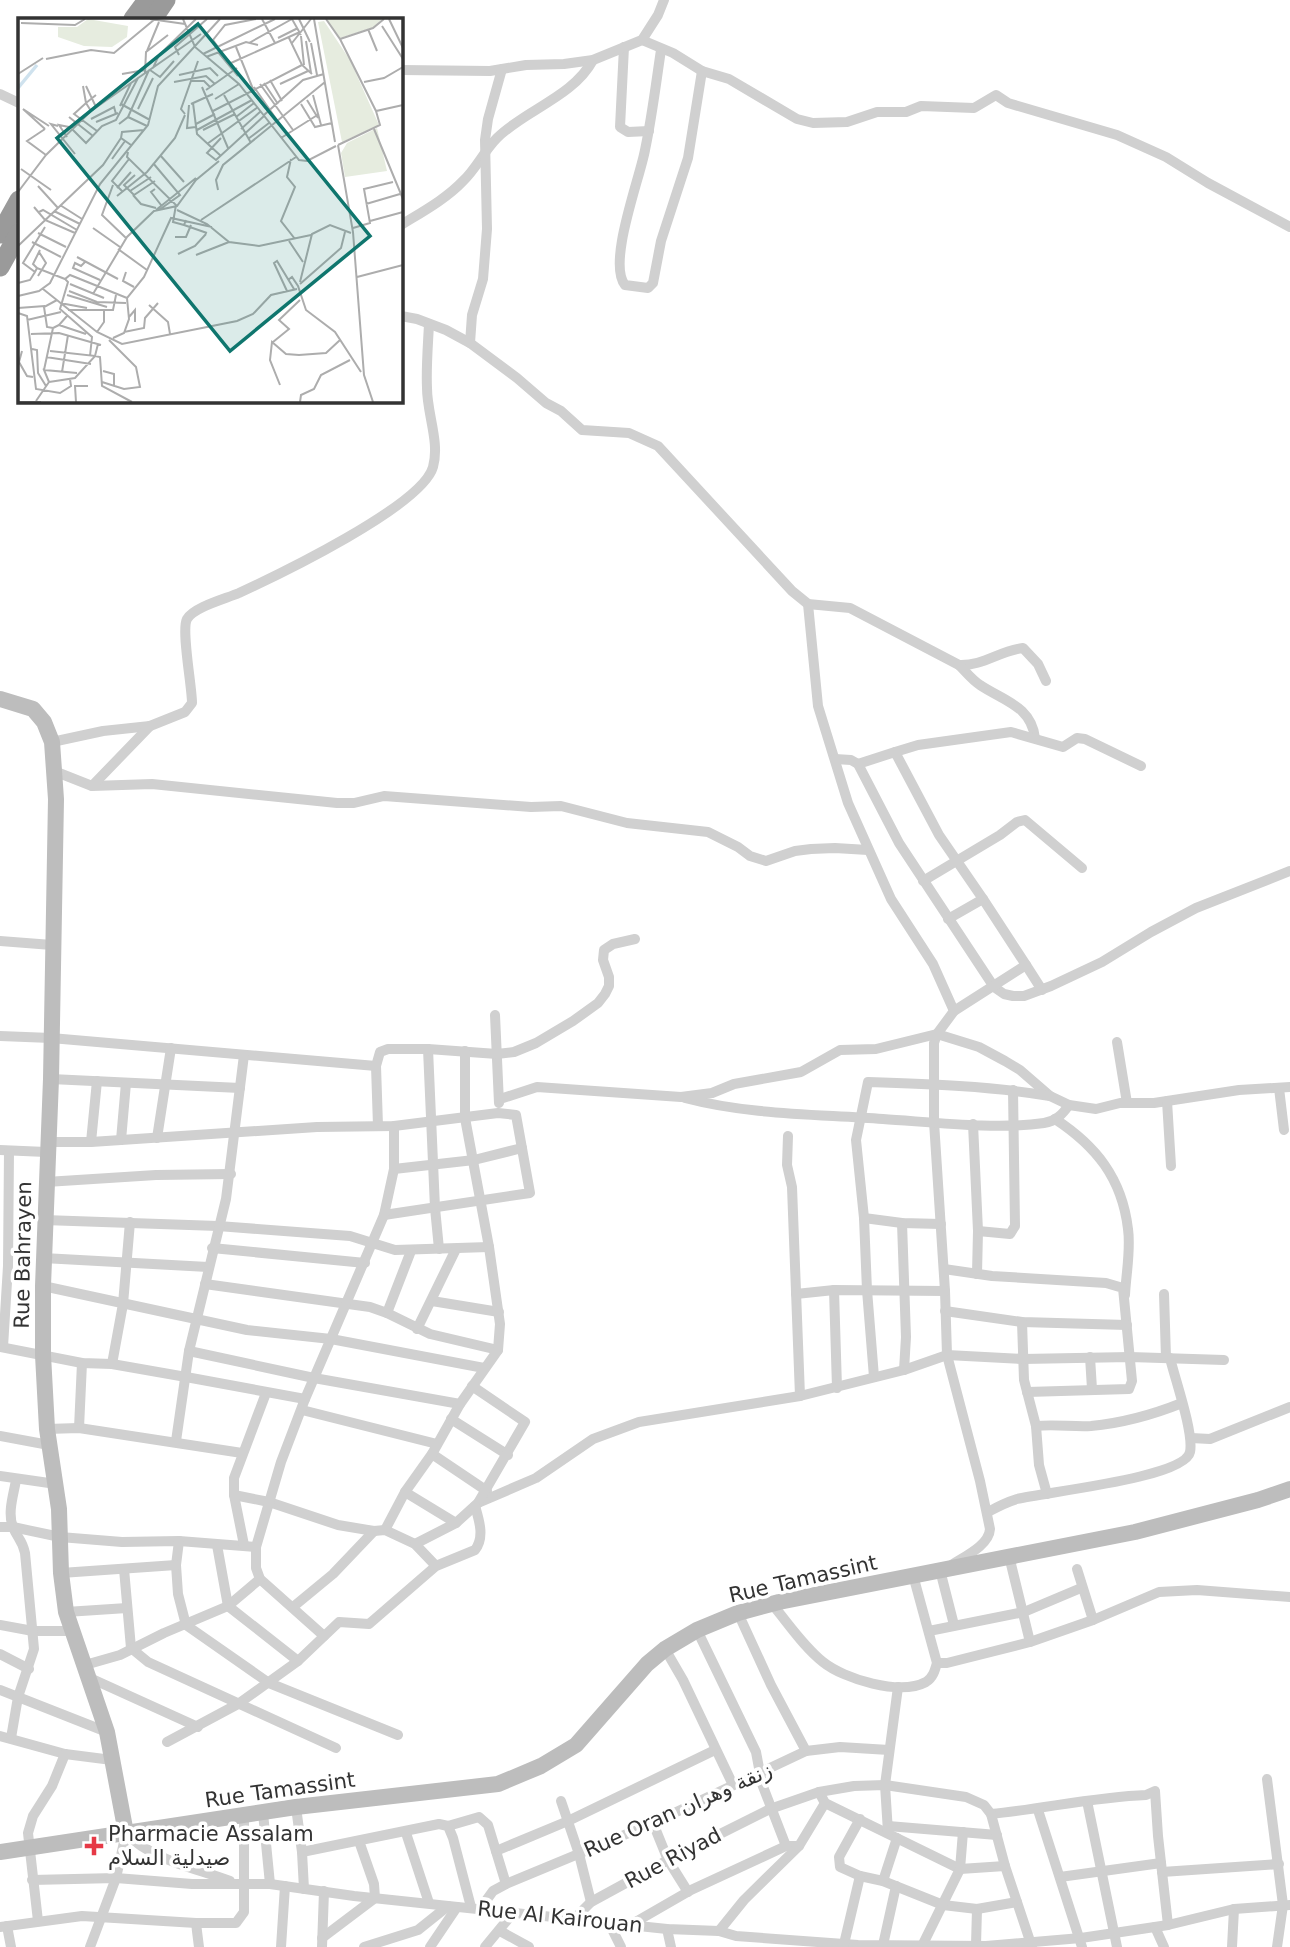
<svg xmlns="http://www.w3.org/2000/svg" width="1290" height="1947" viewBox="0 0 1290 1947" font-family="'DejaVu Sans',Vazirmatn,sans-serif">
<rect width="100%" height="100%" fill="#fff"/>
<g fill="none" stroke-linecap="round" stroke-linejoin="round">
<g stroke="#d0d0d0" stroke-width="10">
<polyline points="642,40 673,53 702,71 729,79 797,119 813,123 847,122 877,112 906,112 921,106 974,108 996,95 1008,103 1117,135 1166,157 1208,183 1290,227"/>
<polyline points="624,47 620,127 628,132 649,131"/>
<path d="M661 50C656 83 652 117 645 150 640 178 607 263 625 285L648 288 653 283 661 241 688 158 702 71"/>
<polyline points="401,70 490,71 526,65 564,64 593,60 642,40 658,15 664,0"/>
<polyline points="0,94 19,103"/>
<path d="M401 225C422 212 446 199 463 181 476 169 484 151 497 138 525 110 573 97 593 60"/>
<polyline points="401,316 417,319 446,330 470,343 517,378 546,403 561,411 582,430 629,433 658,446 792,591 808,604 818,706 848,803 891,899 933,964 954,1011"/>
<polyline points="470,343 472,315 483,279 487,229 485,140 488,119 502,69"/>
<path d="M808 604 850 608 959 665C983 666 999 651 1023 648L1038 664 1046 681"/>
<path d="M959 665C966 672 972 680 980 685 1004 701 1031 706 1035 738"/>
<polyline points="52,742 103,731 150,726"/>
<polyline points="895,752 918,745 1011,732 1063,747 1077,738 1085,739 1141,766"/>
<polyline points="835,759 851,760 858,764 899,843 994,987 1004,994 1013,996 1024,996 1051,986 1102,962 1151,932 1196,908 1290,871"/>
<polyline points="858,764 895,752 939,835 983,899"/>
<polyline points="54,771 92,786 152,784 337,803 354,803 384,796 531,807 561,806 627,823 708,832 738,847 750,856 766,861 795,851 811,849 835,848 868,850"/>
<path d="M92 786 150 726 185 712 192 703C192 686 181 630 187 619 194 607 225 599 239 593 278 575 422 506 433 467 440 442 427 414 427 388 426 367 428 345 429 324"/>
<polyline points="923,881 1000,835 1017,822 1025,820 1082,868"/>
<path d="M948 919 983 899 1026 965 954 1011 937 1034 934 1043V1122L945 1291 947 1355 980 1481 990 1529C989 1546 963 1557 950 1566"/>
<polyline points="0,941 52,945"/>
<polyline points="1026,965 1042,990"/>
<polyline points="495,1015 499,1103"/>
<polyline points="0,1036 51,1038 376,1066"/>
<polyline points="1117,1042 1127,1103"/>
<polyline points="428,1049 435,1208 439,1249"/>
<polyline points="51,1079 240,1088"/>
<polyline points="1279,1088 1284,1130"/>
<path d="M685 1098C749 1115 817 1114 883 1119 931 1122 997 1130 1044 1123 1056 1121 1062 1115 1069 1105"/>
<polyline points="500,1099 537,1087 681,1097 712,1093 734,1084 801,1072 840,1050 876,1049 937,1034 979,1047 1005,1061 1020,1070 1050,1096 1069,1105 1096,1109 1120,1103 1154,1103 1239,1090 1290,1087"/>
<polyline points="1167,1101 1171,1166"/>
<path d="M1055 1119C1096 1146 1122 1178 1128 1229 1131 1250 1126 1274 1125 1295"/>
<polyline points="973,1124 978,1231 977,1274"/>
<polyline points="378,1126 376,1066 380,1052 388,1049 428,1049 497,1054 514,1052 536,1043 573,1021 598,1003 605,994 609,986 609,977 603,960 604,950 613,944 635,939"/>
<polyline points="788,1136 787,1165 792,1187 800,1396"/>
<polyline points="157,1138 171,1048"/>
<polyline points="121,1140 126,1083"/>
<polyline points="47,1142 91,1142 317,1127 394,1126 498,1113 516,1115 530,1193 384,1215"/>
<polyline points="91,1142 97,1081"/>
<polyline points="0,1150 46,1152"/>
<polyline points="394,1169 474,1160 522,1148"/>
<polyline points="46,1182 156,1175 231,1174"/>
<polyline points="864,1218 902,1223 941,1224"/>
<polyline points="44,1220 218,1226 350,1236 395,1250 489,1247"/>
<polyline points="902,1223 906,1337 904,1370"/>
<polyline points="978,1231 1010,1234 1015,1226 1013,1090"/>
<polyline points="212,1248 365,1263"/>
<polyline points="43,1258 208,1267"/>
<polyline points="944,1269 992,1276 1106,1283 1123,1288 1132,1381 1129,1389 1027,1392"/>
<polyline points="205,1284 370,1307 387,1313 430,1334 498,1350"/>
<polyline points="43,1286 247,1330 331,1339 484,1368"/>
<polyline points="834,1290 837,1388"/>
<polyline points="796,1294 834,1290 945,1291"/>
<polyline points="1164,1294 1166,1358"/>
<polyline points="432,1301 499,1312"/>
<polyline points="945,1311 1022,1322 1127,1325"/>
<polyline points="387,1313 411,1251"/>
<polyline points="1022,1322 1024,1380 1036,1426 1039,1465 1047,1494"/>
<polyline points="417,1329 456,1249"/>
<polyline points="0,1347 82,1363 112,1364 186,1377 305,1399"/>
<polyline points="3,1347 8,1266 9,1151"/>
<polyline points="189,1351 314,1378 460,1404"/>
<polyline points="1090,1357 1092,1389"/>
<polyline points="112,1364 123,1304 130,1222"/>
<path d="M874 1377 867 1290 864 1218 856 1140 868 1082C929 1084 990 1086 1050 1096"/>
<polyline points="302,1410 437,1444"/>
<polyline points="451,1419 508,1455"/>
<path d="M1036 1426C1055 1424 1073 1427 1091 1426 1123 1423 1152 1415 1182 1403"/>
<polyline points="79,1428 82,1363"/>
<polyline points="47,1429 79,1428 242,1453"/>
<polyline points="0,1436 49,1445"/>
<polyline points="1191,1438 1210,1439 1290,1407"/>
<polyline points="176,1441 189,1351 226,1199 244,1055"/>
<polyline points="432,1454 487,1491"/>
<polyline points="0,1476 56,1484"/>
<polyline points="405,1492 456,1523"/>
<polyline points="234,1495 269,1502 338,1525 374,1531 385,1530 415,1544 436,1566"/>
<polyline points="478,1503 536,1478 593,1439 639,1422 800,1396 904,1370 947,1355 1023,1359 1130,1357 1224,1360"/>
<path d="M988 1512C997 1507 1007 1502 1017 1499 1044 1492 1185 1478 1190 1452 1194 1433 1175 1379 1170 1358"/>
<polyline points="0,1527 13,1527 60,1537 122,1542 179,1541 256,1547"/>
<polyline points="385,1530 405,1492 432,1454 460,1404 498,1350 500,1324 489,1247 465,1118 465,1051"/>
<polyline points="179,1541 176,1565 178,1594 186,1625 269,1683 398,1735"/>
<polyline points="415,1544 456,1523 478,1503 525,1422 472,1386"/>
<polyline points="217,1545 228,1606 298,1661"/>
<polyline points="244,1545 234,1495 234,1478 266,1393"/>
<polyline points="1009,1556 1030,1642"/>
<polyline points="124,1569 131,1648 148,1662 336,1748"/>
<polyline points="1077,1569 1093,1620"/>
<polyline points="940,1570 954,1625"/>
<polyline points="61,1573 176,1565"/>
<path d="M772 1604C788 1623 803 1646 823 1662 844 1679 900 1696 926 1682 933 1678 935 1670 937 1663L913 1575"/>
<polyline points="293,1607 333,1574 374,1531"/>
<polyline points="66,1612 127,1608"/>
<polyline points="738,1613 771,1685 806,1751"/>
<polyline points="0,1625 33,1631 73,1631"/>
<polyline points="697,1630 756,1752 762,1784 786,1846"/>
<polyline points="929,1631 1024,1612 1081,1588"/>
<polyline points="324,1636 260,1579 256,1568 256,1547 281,1462 305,1399 384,1215 394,1169 394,1126"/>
<polyline points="665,1649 683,1680 733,1785"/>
<polyline points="0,1654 29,1669"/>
<polyline points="937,1663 947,1663 1030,1642 1093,1620 1159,1592 1197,1590 1290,1597"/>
<polyline points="85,1665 120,1655 164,1633 228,1606 260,1579"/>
<polyline points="90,1678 198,1727"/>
<polyline points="0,1690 107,1732"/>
<polyline points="0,1736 65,1754 112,1760"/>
<path d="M11 1738 18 1697 34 1649 25 1553C22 1539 17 1538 13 1527 7 1513 14 1493 16 1480"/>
<path d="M167 1742 238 1704 298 1661 339 1622 369 1624 436 1566 475 1550C485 1537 479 1520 475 1506"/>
<polyline points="1267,1779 1283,1905 1277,1947"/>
<polyline points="819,1792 825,1803 960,1869 1005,1866"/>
<polyline points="561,1801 579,1854 591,1902"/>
<polyline points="1087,1801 1117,1947"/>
<polyline points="296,1807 302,1852 304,1889"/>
<polyline points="1038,1810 1082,1947"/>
<polyline points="263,1813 270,1884"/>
<path d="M991 1814C1043 1809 1094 1797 1146 1795L1155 1791 1158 1836 1168 1925"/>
<polyline points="860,1819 839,1857 840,1867 860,1876 883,1881 943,1905 977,1909 1017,1902"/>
<polyline points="653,1823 668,1860 688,1892"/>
<polyline points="448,1826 479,1817 488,1825 506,1884"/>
<polyline points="888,1826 997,1835"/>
<polyline points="888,1832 885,1785 898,1687"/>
<path d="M126 1833C151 1860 196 1868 230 1881"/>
<polyline points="406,1833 429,1903"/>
<polyline points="359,1841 374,1884 375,1898"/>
<polyline points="496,1851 568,1821 715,1750"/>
<polyline points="302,1852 439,1824 448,1826 453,1838 471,1907"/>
<polyline points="1162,1872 1279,1864"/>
<polyline points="1060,1877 1161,1863"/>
<polyline points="32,1880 116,1878 192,1884 270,1884 354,1896 667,1929 719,1931 736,1936 858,1945 986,1946 1081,1938 1168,1925 1234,1909 1290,1905"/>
<polyline points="883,1881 897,1838"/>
<polyline points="480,1909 493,1891 506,1884 653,1823 806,1751 840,1747 889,1750"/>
<polyline points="575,1918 591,1902 668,1860 770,1809 819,1792 854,1786 885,1785 966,1797 984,1805 991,1814 1005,1866 1032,1947"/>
<polyline points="38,1921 28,1833 33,1816 52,1786 65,1754"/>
<polyline points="196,1923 199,1947"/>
<polyline points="609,1923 621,1947"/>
<polyline points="632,1924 691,1890 786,1846 799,1846"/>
<polyline points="7,1926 11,1947"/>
<polyline points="0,1927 82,1916 196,1923 236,1923 244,1912 244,1814"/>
<polyline points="1155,1927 1164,1947"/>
<polyline points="667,1929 671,1947"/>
<polyline points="500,1931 529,1947"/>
<polyline points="719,1931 744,1900 799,1846 825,1803"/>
<polyline points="322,1938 375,1898"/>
<polyline points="844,1944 860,1876"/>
<polyline points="923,1944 960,1869 963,1832"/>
<polyline points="883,1945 896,1886"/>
<polyline points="976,1945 977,1909"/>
<polyline points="90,1947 116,1878 126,1833"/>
<polyline points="281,1947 285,1886"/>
<polyline points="322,1947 324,1891"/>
<polyline points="364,1947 418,1930 448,1906"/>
<polyline points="430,1947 457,1907"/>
<polyline points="485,1947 513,1913"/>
<polyline points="1232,1947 1234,1909"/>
</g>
<g stroke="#bdbdbd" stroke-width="16">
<polyline points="0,699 33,709 44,722 52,742 56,799 51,1079 43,1286 43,1355 47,1429 59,1509 61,1573 66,1612 107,1732 126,1833"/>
<polyline points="0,1852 296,1807 498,1784 541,1766 576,1745 647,1664 665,1649 697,1630 738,1613 779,1602 1135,1532 1258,1500 1290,1489"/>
</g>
<g stroke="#9a9a9a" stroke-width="19">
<polyline points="133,19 147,0"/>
<polyline points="153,19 166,0"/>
<polyline points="0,234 19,200"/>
<polyline points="0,267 19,233"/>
</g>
</g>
<path fill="#e63946" stroke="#fff" stroke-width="2.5" d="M90.5 1835.5h7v7h7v7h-7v7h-7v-7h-7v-7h7z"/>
<g text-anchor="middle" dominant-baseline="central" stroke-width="7" stroke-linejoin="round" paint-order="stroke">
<g font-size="21" fill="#333" stroke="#fff">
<text transform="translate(23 1255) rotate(-89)">Rue Bahrayen</text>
<text transform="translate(803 1579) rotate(-13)">Rue Tamassint</text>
<text transform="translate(280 1790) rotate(-8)">Rue Tamassint</text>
<text transform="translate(678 1810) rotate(-24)">Rue Oran زنقة وهران</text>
<text transform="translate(673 1858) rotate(-28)">Rue Riyad</text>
<text transform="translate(560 1917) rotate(6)">Rue Al Kairouan</text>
</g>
<g font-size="21" fill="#333" stroke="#fff" text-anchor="start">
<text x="108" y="1834">Pharmacie Assalam<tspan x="108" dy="24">صيدلية السلام</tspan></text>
</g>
</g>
<g transform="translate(18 18)">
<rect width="385" height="385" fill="#fff"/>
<path d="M70 1 110 8 109 19 94 29 66 28 40 19V9H59ZM308 1H364L356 9 322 20ZM306 3 332 42 361 107 324 124 300 4ZM359 110 369 153 327 159 323 135 329 125Z" fill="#e6ecdf"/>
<path fill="none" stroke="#cfe2ee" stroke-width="3.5" d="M0 70 19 47"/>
<path fill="none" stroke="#adadad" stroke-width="2" d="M132 1 167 6M165 1 177 29 221 66 281 142 289 143 318 128M244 1 257 25M281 1 292 24M296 1 317 124M308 1 322 21 355 10 366 1M371 1 385 30M3 5 57 7 67 1M364 8 385 41M350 11 359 33M283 18 286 47M260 20 280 10M271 20 284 47 294 56M322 21 358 93 385 87M288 23 293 55M231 25 274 1 283 17M274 25 293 1M293 25 299 57M200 29 195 22 207 7 238 1M218 29 235 71M129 33 141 4M200 34 220 58M185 36 257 1M161 37 157 29 189 1M188 39 228 24 240 27M28 41 73 32 96 35 137 1M213 45 282 14M135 50 141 37 178 1M132 52 142 59 156 43M127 55 128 34 150 17M0 56 25 40M104 56 127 52M161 57 192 50 200 58M252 62 264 83M173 63H186L192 69M156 64 188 58 197 66M346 64 366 60 385 49M246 65 260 86M242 66 275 112M262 66 290 53M65 68 68 85 78 77M68 68 78 89M184 69 210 130M236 69 261 105M188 72 219 50M233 72 248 91M206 77 233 125M295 77 303 107M197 81 221 66M289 82 300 100M175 85 179 116 203 138M103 86 132 102M173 86 195 76M283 86 297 109 314 105M171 87 169 110 178 109M102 88 113 65M120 91 135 60M73 93 68 85 56 96 79 113M195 93 284 47M167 96 163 91 180 43M246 97 285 62 306 56M51 99 75 118M110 99 129 108M218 99 236 85M73 101 96 89 98 96M78 104 100 95M101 106 110 99 131 52M178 106 197 96M40 108 33 106 57 136M27 111 5 91 31 108M27 111 9 123 28 137M223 111 243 93M356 111 385 181M55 112 68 125 84 108 98 102 120 60M179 112 234 82M185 112 217 96M49 119 41 107 56 110M203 120 189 135 198 142 246 98M263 120 301 96M230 121 251 105M189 126 240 89M113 127 103 120 104 114 126 112M320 127 362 107 358 93M320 127 335 214 346 357 355 384M110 134 109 139 158 187 155 204 166 207 168 202M142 137 166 164M94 141 107 123M273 141 269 159 277 169 263 203 277 221M135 145 162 177 141 192M3 151 33 172M117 157 106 167 116 177 137 163M95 167 84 197 108 220M20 168 40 190M99 170 113 154M137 171 133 174 143 187M200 172 198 162 205 147 307 64M112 173 133 159M0 174 28 137 73 93 183 16M105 174 94 163 111 141M115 177 123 186 138 190M99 178 129 154 157 120 167 97M348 186 382 176M42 187 64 201M16 189 27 202 57 215M138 192 178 160M159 192 189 206 211 224 241 228 293 217M36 193 62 206M21 194 25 192 59 212M183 202 278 139M352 203 385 194M166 207 189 215M27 209 5 245 17 254 19 250 47 261 52 257 109 280M75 210 102 229M335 210 352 205 346 171 375 164M20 215 48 229M157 219H168L173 207M271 223 285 244M14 224 43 239M0 228 85 147 103 120M100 231 129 252M160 236 177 228 188 216M178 237 211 224M59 239 100 261M67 244 63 248 57 245 55 250 82 262M19 250 15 246 22 232M108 254 105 263 116 269M20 258 28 245 21 234M339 259 385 247M47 261 50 264 42 291 74 319 72 338M270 262 274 259 280 268 288 292 317 314 343 354M282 264 294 216 312 207 333 215M0 265 12 262 17 254M52 266 86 280M282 266 323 230 327 214M25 271 79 314 104 326 219 303 235 296 253 277 279 271M51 273 79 284 108 285M269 273 256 245 259 243 276 271M75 276 109 219 136 193 159 188 178 162 201 143M49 277 89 289M0 278 21 273 32 265 82 166 130 107 140 68 202 1M42 285 69 290M131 287 150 304 152 316M0 290 27 288M50 292H95L98 277M0 295 9 298 18 371 42 375 53 368 52 361M49 298 41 307 68 316M111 299 117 292V304M9 302 43 294M35 310 29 309 26 289 39 282M79 314 86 304V293M106 314 126 310 127 300 140 285M13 316 41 315 83 327M95 320 106 315 111 301 109 280 126 259 153 200 194 209M255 324 271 311 261 302 282 282M14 331 19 332 20 355 28 368M4 333 1 344 9 358 15 359M32 333 77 338 80 326M28 339 73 346M26 352 35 310 41 307M85 353 96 356V368M44 354 50 317M31 364 57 360 77 338 82 339 84 368 114 384M84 364 106 371 122 369 118 349 91 322M262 367 252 342 254 324 268 336 281 337 308 335 322 322M18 383 31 364 26 352 59 355M0 384H23M58 384 57 368H70M282 384 283 377 296 371 303 357 332 342"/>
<path fill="#0f766e" fill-opacity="0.15" stroke="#0f766e" stroke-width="3.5" d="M180 6 352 218 212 333 39 120Z"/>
<rect width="385" height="385" fill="none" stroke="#333" stroke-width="3.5"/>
</g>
</svg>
